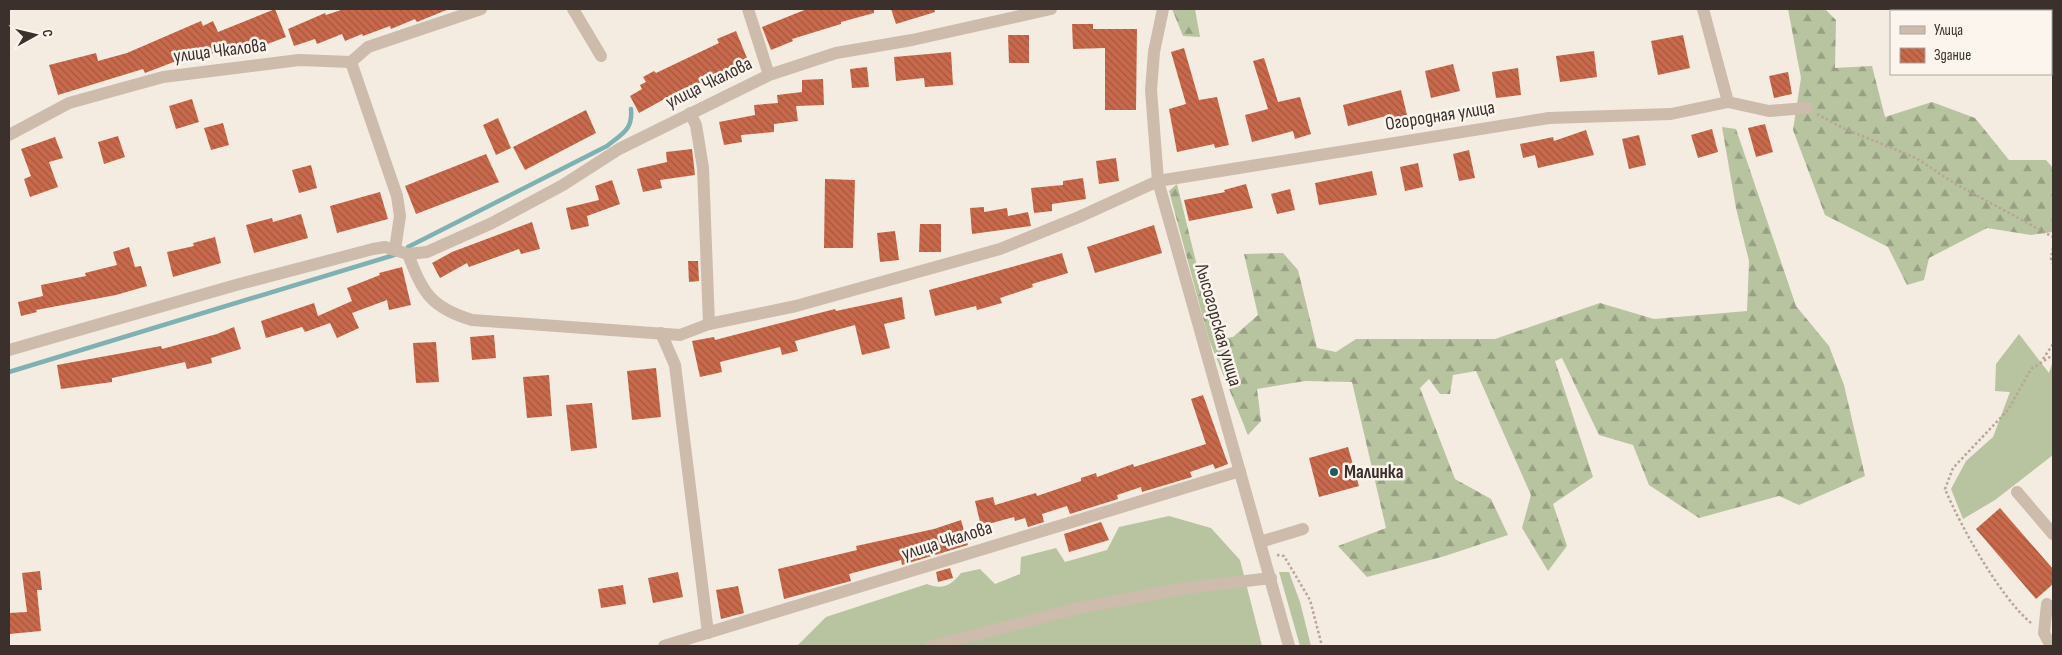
<svg xmlns="http://www.w3.org/2000/svg" width="2062" height="655" viewBox="0 0 2062 655" font-family="'Sofia Sans Condensed',sans-serif">
<defs>
<pattern id="forest-firs" width="22" height="20" patternUnits="userSpaceOnUse" patternTransform="scale(1.25)"><rect width="22" height="20" fill="#b8c4a0"/><path d="M5 1l3.5 6h-7zM16 11l3.5 6h-7z" fill="#97a083"/></pattern>
<pattern id="building-back-hatch" width="6" height="6" patternUnits="userSpaceOnUse" patternTransform="scale(1.25)"><rect width="6" height="6" fill="#c8694b"/><path d="M-1 5l2 2M0 0l6 6M5-1l2 2" fill="none" stroke="#a4573f"/></pattern>
</defs>
<rect width="100%" height="100%" fill="#f4ebe1"/>
<g fill="#b8c4a0">
<polygon points="2019,334 2049,373 2053,361 2053,455 1995,500 1963,519 1951,489 1966,461 1993,437 2010,392 1995,391 1996,364"/>
<path d="M1169 516 1211 528 1240 560 1262 646H797L826 617 927 584C942 590 951 586 961 573L980 569 995 584 1020 574 1021 557 1056 548 1065 562 1107 550 1119 527Z"/>
<polygon points="1279,572 1289,572 1300,602 1311,646 1300,646"/>
</g>
<g fill="url(#forest-firs)">
<polygon points="1172,9 1195,9 1200,37 1183,36"/>
<polygon points="1788,9 1825,9 1836,20 1835,68 1872,66 1885,117 1932,102 1975,118 2009,160 2046,160 2053,168 2053,232 2031,235 1987,228 1929,258 1924,280 1907,285 1888,247 1825,215 1793,130 1801,78"/>
<polygon points="1722,127 1736,129 1796,306 1829,346 1844,385 1865,476 1799,505 1779,496 1699,518 1649,485 1633,445 1599,435 1562,358 1555,361 1593,477 1553,504 1567,546 1548,571 1522,528 1531,495 1476,371 1453,375 1450,394 1440,394 1429,379 1420,388 1455,479 1491,499 1508,535 1445,556 1367,577 1338,546 1386,528 1352,382 1305,381 1257,389 1261,421 1248,435 1209,340 1169,191 1177,184 1215,340 1233,337 1258,315 1244,254 1283,253 1298,270 1317,348 1336,352 1356,339 1495,339 1600,303 1654,319 1747,311 1749,261 1736,208"/>
</g>
<g fill="none" stroke-linecap="round" stroke-linejoin="round">
<g stroke="#7fb0b2" stroke-width="4.5">
<path d="M408 247 607 146C622 134 633 130 631 109"/>
<polyline points="9,372 394,255"/>
</g>
</g>
<g fill="url(#building-back-hatch)">
<polygon points="275,9 286,37 241,54 236,44 194,61 192,55 145,73 143,69 58,95 49,65 96,53 98,61 127,53 201,21 203,26 213,21 218,32"/>
<polygon points="344,9 449,9 417,22 415,19 391,29 390,26 363,36 362,34 345,41 342,34 317,44 315,39 294,46 288,29 325,13 326,15"/>
<polygon points="807,9 874,9 874,13 841,22 841,24 792,39 793,41 771,50 762,27"/>
<polygon points="891,9 934,9 935,12 896,24"/>
<polygon points="1072,24 1093,24 1093,29 1137,29 1136,110 1105,110 1105,48 1073,49"/>
<polygon points="736,31 749,63 679,91 639,113 630,96 642,89 640,85 646,82 643,77 654,71 656,73 719,43 717,39"/>
<polygon points="1008,35 1029,35 1029,63 1009,63"/>
<polygon points="1683,35 1690,68 1658,75 1651,41"/>
<polygon points="1184,48 1199,100 1217,97 1229,145 1215,148 1214,144 1177,152 1169,109 1186,104 1171,52"/>
<polygon points="1594,51 1597,77 1560,82 1556,56"/>
<polygon points="951,52 953,85 925,87 924,78 896,81 894,57"/>
<polygon points="1264,58 1278,102 1300,97 1311,134 1295,139 1293,131 1252,142 1245,115 1268,109 1253,61"/>
<polygon points="1453,64 1460,91 1431,98 1425,71"/>
<polygon points="867,67 869,87 852,88 850,69"/>
<polygon points="1518,68 1521,95 1496,98 1492,72"/>
<polygon points="1788,72 1792,94 1774,98 1769,76"/>
<polygon points="823,79 824,105 796,106 798,121 774,124 774,132 741,135 742,142 724,145 719,122 755,115 754,105 778,103 777,95 802,92 802,80"/>
<polygon points="1401,90 1407,115 1387,121 1386,116 1348,126 1343,105"/>
<polygon points="192,99 199,122 176,129 169,106"/>
<polygon points="586,110 596,133 525,170 513,147"/>
<polygon points="498,118 511,148 496,155 483,125"/>
<polygon points="223,123 229,145 211,150 204,128"/>
<polygon points="1765,124 1773,152 1756,157 1748,128"/>
<polygon points="1712,129 1718,152 1698,158 1691,135"/>
<polygon points="1586,130 1594,155 1538,168 1535,155 1523,158 1520,144 1553,137 1554,141"/>
<polygon points="1639,135 1646,165 1629,169 1622,139"/>
<polygon points="118,136 125,157 104,164 98,142"/>
<polygon points="55,137 63,158 49,162 58,187 30,197 24,179 31,176 21,149"/>
<polygon points="692,149 695,175 660,180 662,188 643,192 637,169 667,162 666,152"/>
<polygon points="1469,150 1475,178 1459,181 1453,154"/>
<polygon points="486,154 499,182 416,214 405,186"/>
<polygon points="1116,158 1119,181 1099,184 1096,161"/>
<polygon points="1418,163 1423,187 1405,191 1400,167"/>
<polygon points="311,165 317,188 299,193 292,170"/>
<polygon points="1372,171 1377,195 1319,205 1315,183"/>
<polygon points="1083,178 1086,199 1052,204 1052,211 1034,213 1031,188 1063,185 1063,181"/>
<polygon points="825,179 855,180 853,248 824,248"/>
<polygon points="612,180 620,204 587,216 589,226 571,230 566,208 599,200 595,186"/>
<polygon points="1246,184 1253,208 1189,221 1184,200 1225,192 1224,190"/>
<polygon points="1290,189 1295,210 1277,214 1271,194"/>
<polygon points="380,192 388,219 337,233 330,206"/>
<polygon points="984,207 984,212 1007,208 1008,216 1028,212 1031,226 972,234 970,208"/>
<polygon points="301,214 308,238 254,253 246,225 272,218 273,222"/>
<polygon points="532,222 540,249 521,254 519,249 469,267 467,263 440,278 432,263 452,252"/>
<polygon points="920,224 941,224 941,252 919,252"/>
<polygon points="1154,225 1162,253 1095,273 1087,247"/>
<polygon points="895,231 899,260 880,262 877,233"/>
<polygon points="215,237 221,263 173,277 167,252 194,246 193,243"/>
<polygon points="129,247 135,267 141,266 147,286 116,295 36,310 37,312 21,316 18,302 43,296 41,285 86,276 85,273 117,265 113,252"/>
<polygon points="1062,253 1068,273 1032,284 1033,287 1000,298 1002,303 977,310 976,306 935,316 929,290"/>
<polygon points="688,261 698,261 699,281 689,282"/>
<polygon points="402,267 411,305 389,310 387,300 352,313 359,328 337,338 330,323 305,332 302,327 266,338 261,321 314,303 318,316 352,301 347,288 380,275 379,273"/>
<polygon points="902,297 905,319 884,324 890,348 862,355 855,325 795,341 798,351 782,355 780,347 720,362 722,372 700,377 692,341 714,337 715,340 835,309 836,311"/>
<polygon points="234,327 241,349 211,358 212,363 187,369 185,362 112,378 112,382 61,389 57,365 161,346 162,349 217,334"/>
<polygon points="494,335 496,358 472,360 470,337"/>
<polygon points="436,342 439,382 416,383 413,343"/>
<polygon points="656,368 661,417 632,420 627,371"/>
<polygon points="549,375 552,416 527,418 523,377"/>
<polygon points="1203,395 1228,464 1215,469 1213,464 1190,472 1192,477 1142,492 1141,487 1117,495 1118,499 1070,514 1067,506 1042,514 1044,522 1028,527 1025,518 1015,521 1014,517 981,526 975,501 993,497 995,505 1036,493 1037,496 1081,481 1081,478 1096,473 1097,477 1133,464 1134,467 1206,444 1191,399"/>
<polygon points="592,403 597,448 571,451 566,405"/>
<polygon points="1348,447 1359,486 1319,497 1309,458"/>
<polygon points="2000,508 2053,569 2053,584 2036,599 1976,529"/>
<polygon points="961,520 968,545 902,565 901,560 849,574 851,581 784,599 778,569 857,550 856,546 934,529"/>
<polygon points="1101,522 1109,540 1069,552 1064,534"/>
<polygon points="950,568 953,578 938,582 936,572"/>
<polygon points="40,571 42,590 37,590 41,631 9,634 9,613 27,612 22,573"/>
<polygon points="678,572 683,597 653,603 648,578"/>
<polygon points="623,585 626,604 601,608 598,589"/>
<polygon points="738,586 744,613 721,619 716,590"/>
</g>
<g fill="none" stroke-linecap="round" stroke-linejoin="round">
<g stroke="#b9a596" stroke-width="2.5" stroke-dasharray="2.5 2.5" stroke-linecap="butt">
<polyline points="1817,114 1843,128 1916,158 1954,183 2053,237"/>
<polyline points="2053,248 2051,258 2053,264"/>
<polyline points="2043,359 2053,344"/>
<polyline points="1277,555 1284,556 1310,600 1322,646"/>
<path d="M2031 623C2000 597 1961 527 1945 489L1953 468 2008 410 2031 369 2053 355"/>
</g>
<g stroke="#cdbbac" stroke-width="12">
<polyline points="573,9 601,56"/>
<polyline points="748,9 769,75"/>
<polyline points="1163,9 1154,52 1151,90 1158,181 1289,646"/>
<polyline points="1703,9 1728,102"/>
<polyline points="351,62 397,196 400,216 395,249"/>
<polyline points="690,113 696,125 703,168 709,324"/>
<polyline points="9,135 69,103 163,77 299,60 351,62 368,47 481,9"/>
<path d="M408 254C422 293 432 308 472 320L680 335 709 324 796 306 1000 249 1079 217 1158 181 1549 118 1671 114 1728 102 1769 111 1807 108"/>
<polyline points="661,333 675,365 708,633"/>
<polyline points="9,350 236,285 373,249 385,247 408,254 427,252 492,223 563,185 619,149 769,75 836,53 912,40 1051,9"/>
<polyline points="2017,492 2053,534"/>
<polyline points="1260,542 1303,529"/>
<polyline points="2047,604 2044,633 2051,646"/>
<polyline points="664,646 1240,471"/>
<polyline points="931,646 1079,608 1186,588 1271,578"/>
</g>
</g>
<circle fill="#1f5a5e" stroke="#fbf5ee" stroke-width="2" cx="1334" cy="472" r="5"/>
<g text-anchor="middle" dominant-baseline="central" stroke-width="5" stroke-linejoin="round" paint-order="stroke">
<g font-size="19" fill="#3b302b" stroke="#fbf5ee">
<text transform="translate(220 51) rotate(-7)">улица Чкалова</text>
<text transform="translate(709 83) rotate(-26)">улица Чкалова</text>
<text transform="translate(1440 116) rotate(-9)">Огородная улица</text>
<text transform="translate(1218 325) rotate(74)">Лысогорская улица</text>
<text transform="translate(947 541) rotate(-17)">улица Чкалова</text>
</g>
<g font-size="19" font-weight="bold" fill="#3b302b" stroke="#fbf5ee" text-anchor="start">
<text x="1344" y="472">Малинка</text>
</g>
</g>
<rect width="2062" height="655" fill="none" stroke="#3b302b" stroke-width="20"/>
<rect x="1890" y="10" width="162" height="65" fill="#fbf5ee" stroke="#aea6a0"/>
<rect x="1900" y="26" width="25" height="8" fill="#cdbbac" stroke="#aea6a0"/>
<text x="1934" y="35" font-size="15" fill="#3b302b">Улица</text>
<rect x="1900" y="48" width="25" height="15" fill="url(#building-back-hatch)" stroke="#aea6a0"/>
<text x="1934" y="60" font-size="15" fill="#3b302b">Здание</text>
<g transform="translate(35 35) rotate(82)" stroke="#fbf5ee" stroke-width="4" paint-order="stroke">
<path d="M0-4L9 19L0 12L-9 19Z" fill="#3b302b"/>
<text y="-8" font-size="14" font-weight="bold" text-anchor="middle" fill="#3b302b">С</text>
</g>
</svg>
